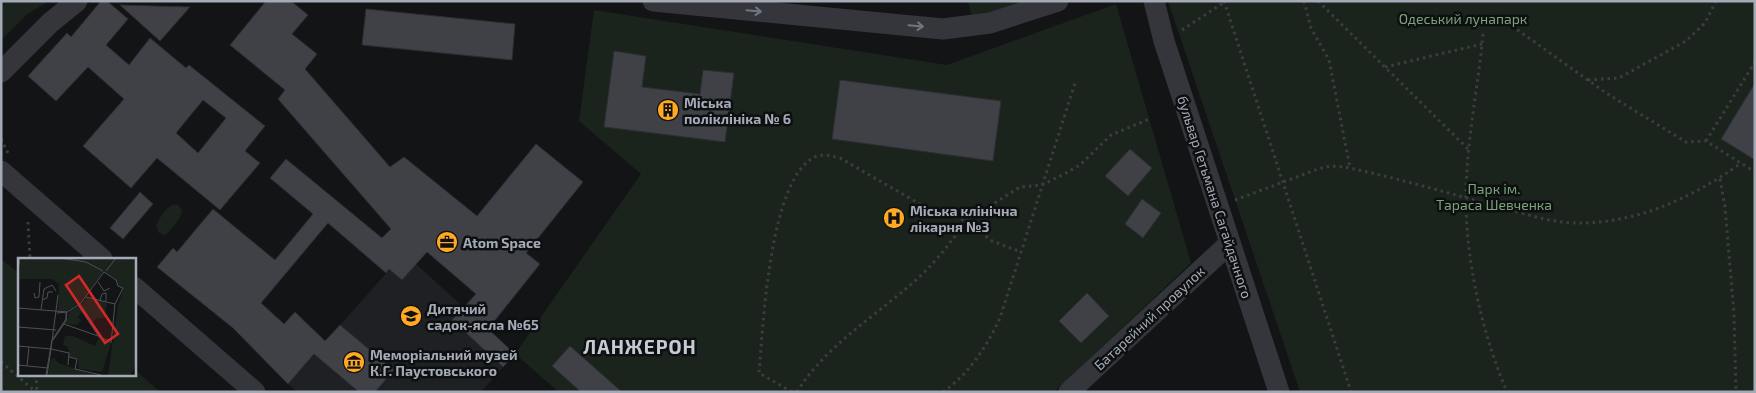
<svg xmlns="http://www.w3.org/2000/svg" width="1756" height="393" viewBox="0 0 1756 393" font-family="'Exo 2',sans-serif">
<rect width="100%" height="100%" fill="#131415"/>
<polygon fill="#1f2023" points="404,253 515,354 481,392 297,392 288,384"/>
<g fill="#1b241c">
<polygon points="1,1 49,1 26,15 1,40"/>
<polygon points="968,1 1030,1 973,21"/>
<polygon points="1168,1 1755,1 1755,392 1300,392"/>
<polygon points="1116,4 1191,263 1054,392 559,392 515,354 641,174 579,121 594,10 947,65"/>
<path d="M177 204 182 210C180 220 172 229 165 235L159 233 156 226C160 217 166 205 177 204Z"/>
<polygon points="1,259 19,273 19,374 134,374 134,369 160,392 1,392"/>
</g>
<g fill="#3f4146" stroke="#2d2d32" fill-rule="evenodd">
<path d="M101 1H107L128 19 106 45 129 65 150 38 186 68 189 65 265 126 245 151 260 163 220 210 157 158 131 188 83 146 124 99 88 67 56 101 28 76 67 33 71 37ZM203 100 226 118 198 153 176 133Z"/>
<polygon points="266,1 291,1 308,15 292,34 317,54 305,69 390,167 404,157 477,216 536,144 583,182 526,253 540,264 488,329 515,354 503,367 452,320 476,294 427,252 402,280 389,269 386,273 328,223 261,303 284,324 295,312 325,341 340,325 394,370 375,392 359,392 314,354 288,384 233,328 157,267 173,248 177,252 213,209 275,260 313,214 270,178 286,159 382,238 391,229 278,99 285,90 230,45"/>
<polygon points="120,5 190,7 160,41"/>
<polygon points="366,9 515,24 512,60 362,45"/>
<polygon points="614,51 646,56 642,87 700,94 703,70 734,73 725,142 604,127"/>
<polygon points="840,80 1001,101 993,161 832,139"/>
<polygon points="1755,83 1755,160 1721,139"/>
<polygon points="1130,149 1152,168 1128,196 1105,176"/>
<polygon points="140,192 153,204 123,239 110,228"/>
<polygon points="1142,199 1161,213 1143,238 1125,224"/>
<polygon points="1087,293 1109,316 1081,343 1059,321"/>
<polygon points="570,346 622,392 581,392 552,366"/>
</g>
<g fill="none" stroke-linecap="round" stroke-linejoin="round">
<g stroke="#3a3d42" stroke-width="3" stroke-dasharray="2.5 4" stroke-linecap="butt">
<polyline points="1224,1 1351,392"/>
<polyline points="1304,1 1311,28 1329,60 1350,168"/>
<polyline points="1318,1 1469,150"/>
<polyline points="1512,26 1606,93 1686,142 1706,141 1755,172"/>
<polyline points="1182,30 1226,1"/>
<path d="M1483 34C1478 89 1466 143 1466 198 1466 262 1482 333 1507 392"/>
<polyline points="1385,67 1482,44"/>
<polyline points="1588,80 1619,78 1686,41 1705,23 1716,1"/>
<polyline points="1,139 8,153"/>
<polyline points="1706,141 1755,62"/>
<polyline points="1720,179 1725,207 1734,314 1736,392"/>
<path d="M1235 200 1318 169 1330 166 1345 167C1397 178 1448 193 1499 207 1524 213 1550 223 1577 223 1636 224 1694 197 1741 163"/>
<polyline points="28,222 30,259"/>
<polyline points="1,362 36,392"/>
<polyline points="36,374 37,392"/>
<path d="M792 392 759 373C763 329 769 174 817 156 825 154 832 156 840 158L925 207 966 221 1020 187 1042 185 1066 173 1080 165 1111 135 1149 119"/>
<path d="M797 392C826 345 876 316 917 279 936 262 951 242 966 221L992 241 1021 252"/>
<path d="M943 392C969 374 987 346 1000 318L1076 80"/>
</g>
<g stroke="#34363b" stroke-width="21">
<polyline points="653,1 943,29 990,23 1058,1"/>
<polyline points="1154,1 1164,41 1279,392"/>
<polyline points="1,72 50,23 77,1"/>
<polyline points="1,171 102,259"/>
<polyline points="134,287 255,392"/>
<polyline points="1069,392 1229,244"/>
</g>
</g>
<defs><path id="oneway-shaft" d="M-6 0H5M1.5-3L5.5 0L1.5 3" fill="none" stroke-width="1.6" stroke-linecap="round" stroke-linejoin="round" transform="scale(1.25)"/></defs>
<g stroke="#72767f">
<use href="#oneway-shaft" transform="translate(754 11) rotate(5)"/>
<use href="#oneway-shaft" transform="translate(916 26) rotate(5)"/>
</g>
<defs>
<g id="building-disc" transform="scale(1.125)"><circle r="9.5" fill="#fa2" stroke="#0e0f10"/><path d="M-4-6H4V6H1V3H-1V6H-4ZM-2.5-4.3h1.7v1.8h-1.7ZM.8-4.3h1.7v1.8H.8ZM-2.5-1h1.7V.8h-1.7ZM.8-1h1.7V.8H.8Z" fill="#111"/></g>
<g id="hospital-disc" transform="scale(1.125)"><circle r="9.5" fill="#fa2" stroke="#0e0f10"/><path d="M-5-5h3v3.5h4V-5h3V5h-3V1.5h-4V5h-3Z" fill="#111"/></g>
<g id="office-disc" transform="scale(1.125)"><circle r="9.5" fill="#fa2" stroke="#0e0f10"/><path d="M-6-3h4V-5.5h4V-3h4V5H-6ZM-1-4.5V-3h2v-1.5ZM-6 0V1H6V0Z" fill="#111"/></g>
<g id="school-disc" transform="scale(1.125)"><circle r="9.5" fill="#fa2" stroke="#0e0f10"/><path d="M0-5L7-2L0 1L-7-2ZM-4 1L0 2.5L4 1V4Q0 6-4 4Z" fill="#111"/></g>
<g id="museum-disc" transform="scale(1.125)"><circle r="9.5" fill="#fa2" stroke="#0e0f10"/><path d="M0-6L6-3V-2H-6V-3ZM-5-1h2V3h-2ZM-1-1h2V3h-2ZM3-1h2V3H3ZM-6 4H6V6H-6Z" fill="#111"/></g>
</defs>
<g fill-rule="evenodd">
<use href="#building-disc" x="668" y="110"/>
<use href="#hospital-disc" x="894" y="218"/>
<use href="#office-disc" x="447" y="242"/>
<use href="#school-disc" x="411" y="316"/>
<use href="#museum-disc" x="354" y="362"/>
</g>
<g text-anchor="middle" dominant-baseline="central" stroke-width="5" stroke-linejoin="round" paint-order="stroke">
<g font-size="14" fill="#79a47a" stroke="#0e0f10">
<text x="1463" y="18">Одеський лунапарк</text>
<text x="1494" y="188">Парк ім.<tspan x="1494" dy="16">Тараса Шевченка</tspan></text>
</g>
<g font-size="14" font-weight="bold" fill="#a4abb7" stroke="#0e0f10" text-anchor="start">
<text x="684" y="102">Міська<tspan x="684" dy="16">поліклініка № 6</tspan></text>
<text x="910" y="210">Міська клінічна<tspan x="910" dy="16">лікарня №3</tspan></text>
<text x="463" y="242">Atom Space</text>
<text x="427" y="308">Дитячий<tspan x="427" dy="16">садок-ясла №65</tspan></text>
<text x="370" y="354">Меморіальний музей<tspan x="370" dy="16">К.Г. Паустовського</tspan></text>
</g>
<g font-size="14" fill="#a4abb7" stroke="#0e0f10">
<text transform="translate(1215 197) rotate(72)">бульвар Гетьмана Сагайдачного</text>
<text transform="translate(1149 318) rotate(-43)">Батарейний провулок</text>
</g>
<g font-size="19" font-weight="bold" letter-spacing="1" fill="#c5cad3" stroke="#0e0f10">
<text x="640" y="346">ЛАНЖЕРОН</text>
</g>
</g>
<g transform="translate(18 258)">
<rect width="118" height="118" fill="#131415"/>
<path d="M3 0 117 1 118 105 113 117H90L100 48 105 31 100 28 97 20 85 14 61 46 48 53H40L41 26 34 21H1ZM69 40 89 44 87 60H79L74 65 62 48ZM61 48 66 52 60 59 63 62 59 67 48 66 52 53ZM47 78H55L77 88 81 79 93 85 84 114 61 111 60 101 51 99 50 89 45 87ZM36 100 40 105 77 117H30L33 101Z" fill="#1b241c"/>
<path fill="none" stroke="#4d5056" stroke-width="1" d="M42 0 68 4 85 13M88 13 98 0M0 15 2 0M80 24 86 33 92 30M16 35 17 40 21 39 22 24M40 37 33 91 51 95 50 107M68 39 97 46M24 42 29 40 30 34H35M82 42 84 36 88 35V43M60 47 81 79 92 83M0 50 49 54M23 52 26 31 34 27 38 33M46 66 80 78M0 69 38 72M35 82 48 63 49 54 62 46 86 14 98 22M93 85 97 46 105 30 100 28 98 22M0 88 33 91 29 117M51 99 59 101 57 111 83 117M0 107 30 110M9 108 11 89M28 117 34 82 48 61V54L39 55"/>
<path fill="#d62828" fill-opacity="0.15" stroke="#d62828" stroke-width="2.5" d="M61 18 100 76 87 85 48 27Z"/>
<rect width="118" height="118" fill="none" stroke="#a4abb7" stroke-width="2.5"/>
</g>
<rect width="1756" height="393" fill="none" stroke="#a4abb7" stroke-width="5"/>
</svg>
